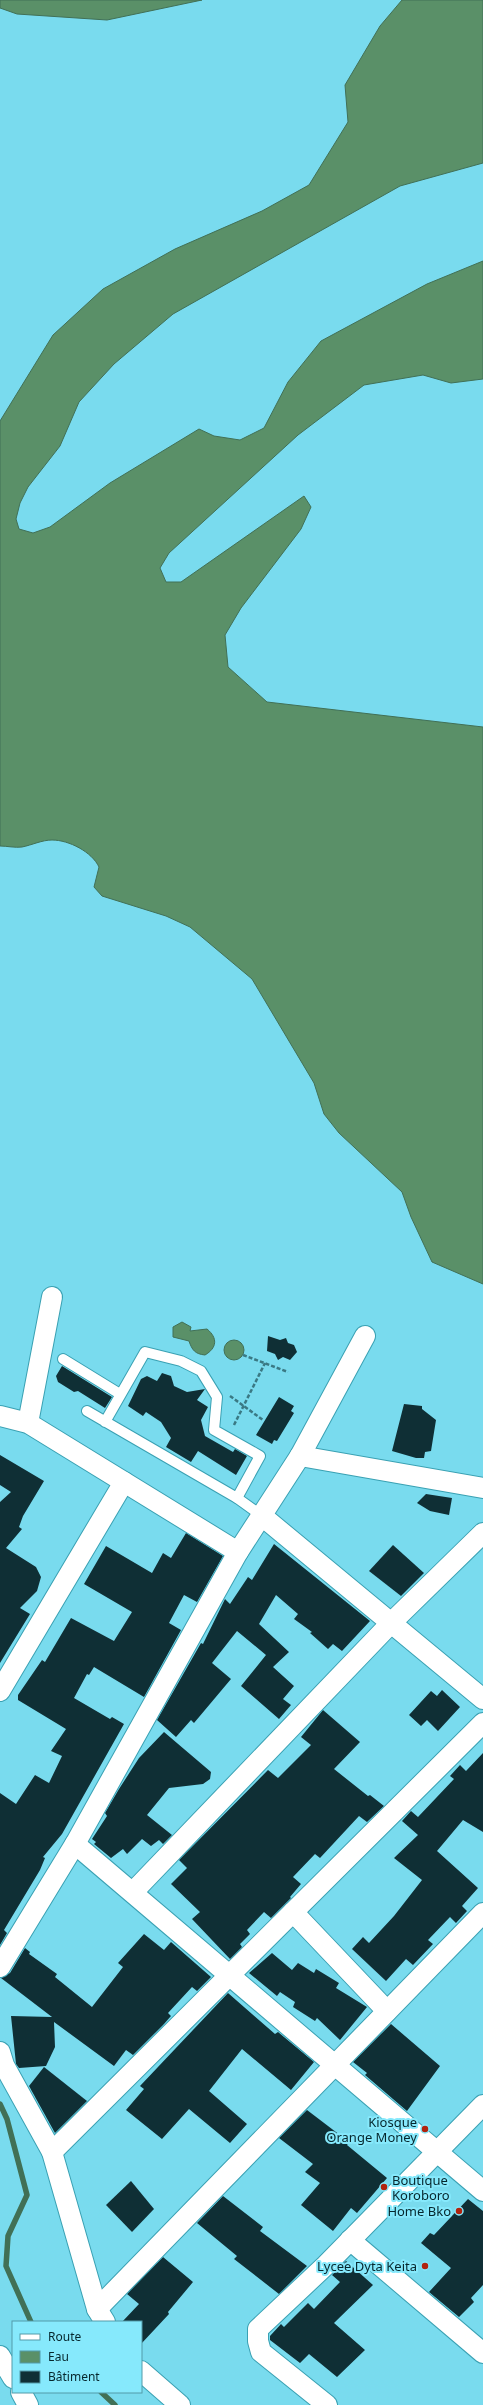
<svg xmlns="http://www.w3.org/2000/svg" width="483" height="2405" viewBox="0 0 483 2405" font-family="'Noto Sans',sans-serif">
<rect width="100%" height="100%" fill="#79dbee"/>
<g fill="#5a9068" stroke="#417056">
<polygon points="0,0 202,0 107,20 17,14 0,8"/>
<path d="M402 0H483V163L400 186 173 314 114 364 79 402 60 446 28 487 20 503 16 519 19 529 33 533 50 527 110 483 199 429 214 436 240 440 264 428 288 382 321 341 427 284 483 261V379L451 383 423 375 364 385 298 435 169 553 160 568 166 582H181L304 496 311 507 301 529 241 608 225 635 228 667 267 702 483 727V1284L432 1262 411 1217 402 1192 339 1133 324 1114 314 1083 252 979 190 927 166 916 102 896 94 887 99 867C92 852 69 840 52 840 42 840 32 845 22 847 15 848 7 846 0 846V421L53 335 103 289 175 249 262 211 309 185 348 122 345 85 380 26Z"/>
<path d="M182 1322 191 1327 190 1331 207 1329C218 1338 217 1348 205 1355 195 1354 192 1350 189 1341L173 1337V1327Z"/>
<circle cx="234" cy="1350" r="10"/>
</g>
<g fill="none" stroke-linecap="round" stroke-linejoin="round">
<g stroke="#417056" stroke-width="5.5">
<polyline points="0,2104 7,2119 27,2195 8,2236 6,2266 31,2322"/>
<polyline points="101,2392 115,2405"/>
</g>
</g>
<g fill="#0f2f35">
<polygon points="268,1336 280,1340 286,1338 288,1343 294,1345 297,1352 290,1360 283,1357 278,1360 275,1354 267,1351"/>
<polygon points="62,1366 112,1397 105,1408 78,1391 74,1392 58,1382 56,1376"/>
<polygon points="162,1373 171,1376 174,1386 187,1392 205,1389 197,1400 208,1407 201,1420 205,1436 233,1452 235,1449 247,1456 236,1475 198,1451 191,1462 166,1447 171,1438 161,1422 146,1412 143,1416 128,1406 141,1379 147,1376 157,1381"/>
<polygon points="279,1397 294,1406 291,1411 294,1413 277,1441 274,1440 272,1444 256,1435"/>
<polygon points="404,1404 422,1406 422,1409 436,1420 431,1451 425,1452 424,1458 416,1458 392,1451"/>
<polygon points="0,1455 44,1481 23,1516 19,1527 22,1529 6,1548 36,1567 41,1577 37,1591 20,1608 30,1614 0,1663 0,1502 11,1492 0,1485"/>
<polygon points="426,1494 452,1498 449,1515 430,1511 417,1503"/>
<polygon points="186,1533 223,1556 197,1602 184,1595 169,1623 181,1630 144,1697 94,1667 89,1675 87,1674 74,1698 110,1719 112,1717 124,1724 62,1834 43,1857 45,1858 40,1870 4,1930 7,1933 0,1945 0,1793 16,1804 35,1775 49,1783 62,1756 51,1751 66,1729 18,1700 18,1695 42,1660 45,1662 71,1618 114,1641 132,1612 84,1584 106,1546 152,1573 163,1553 171,1558"/>
<polygon points="274,1544 370,1621 342,1651 333,1644 328,1649 310,1633 312,1632 294,1619 298,1614 276,1595 259,1624 289,1652 273,1667 294,1686 283,1699 291,1705 279,1719 241,1686 266,1655 237,1631 212,1663 231,1679 194,1723 191,1720 176,1737 157,1720 201,1643 203,1644 225,1599 230,1604 248,1577 252,1580"/>
<polygon points="393,1545 424,1573 401,1596 369,1571"/>
<polygon points="442,1690 460,1707 438,1731 427,1720 421,1726 409,1715 431,1691 437,1696"/>
<polygon points="323,1710 360,1742 334,1769 368,1796 370,1795 384,1806 367,1822 359,1816 320,1858 315,1854 293,1877 301,1884 290,1897 291,1898 271,1918 264,1912 247,1930 250,1934 240,1944 242,1947 230,1959 192,1919 200,1912 171,1884 187,1868 179,1860 268,1770 278,1778 311,1745 301,1737"/>
<polygon points="164,1732 211,1772 210,1779 203,1784 169,1788 147,1815 172,1835 163,1844 159,1840 151,1846 142,1839 127,1854 123,1849 111,1858 94,1844 96,1842 92,1839 107,1816 105,1813 119,1789 139,1758"/>
<polygon points="483,1753 483,1832 463,1820 437,1851 478,1888 462,1906 467,1911 456,1923 450,1917 428,1940 433,1944 413,1965 406,1959 386,1981 352,1949 363,1937 369,1943 394,1916 422,1880 394,1858 418,1835 402,1821 411,1811 418,1817 454,1779 450,1776 460,1765 466,1771"/>
<polygon points="144,1934 164,1950 171,1942 211,1977 197,1991 192,1987 168,2013 171,2016 164,2024 133,2055 126,2050 114,2066 54,2022 55,2047 46,2066 19,2068 16,2064 11,2016 52,2017 1,1978 10,1973 25,1948 30,1952 29,1954 57,1974 55,1977 92,2007 123,1967 118,1963"/>
<polygon points="272,1953 292,1970 298,1963 314,1973 316,1969 339,1983 336,1988 367,2007 340,2040 317,2018 315,2021 293,2007 295,2002 280,1992 277,1996 249,1973"/>
<polygon points="228,1993 275,2034 278,2032 314,2062 291,2090 242,2049 209,2091 247,2124 230,2143 189,2109 162,2139 126,2110 144,2089 140,2086"/>
<polygon points="391,2024 440,2066 407,2111 365,2075 367,2073 353,2062"/>
<polygon points="44,2067 87,2101 55,2133 29,2086"/>
<polygon points="307,2110 349,2142 347,2145 387,2178 357,2213 351,2208 333,2231 301,2205 320,2183 305,2172 313,2164 279,2138"/>
<polygon points="131,2181 154,2209 132,2232 106,2205"/>
<polygon points="223,2196 263,2227 260,2231 307,2266 279,2294 234,2259 237,2256 197,2223"/>
<polygon points="468,2199 483,2211 483,2285 471,2298 474,2302 459,2317 429,2292 451,2268 421,2243 430,2233 434,2235"/>
<polygon points="163,2257 193,2282 168,2312 169,2314 141,2344 141,2322 122,2322 139,2304 127,2294"/>
<polygon points="346,2261 373,2285 334,2323 365,2350 337,2377 309,2354 300,2363 270,2340 270,2336 281,2324 284,2327 308,2303 314,2309 340,2282 332,2275"/>
</g>
<g fill="none" stroke-linecap="round" stroke-linejoin="round">
<g stroke="#3aa1b3" stroke-width="12">
<g id="lane">
<polyline points="63,1359 120,1394"/>
<polyline points="87,1411 237,1498 260,1456 214,1430 217,1397 201,1371 181,1361 145,1352 105,1422"/>
<polyline points="237,1498 262,1516"/>
</g>
</g>
<g stroke="#3aa1b3" stroke-width="22">
<g id="street">
<polyline points="0,1416 28,1423 238,1552"/>
<polyline points="28,1423 52,1297"/>
<polyline points="300,1456 483,1488"/>
<polyline points="262,1516 483,1699"/>
<polyline points="0,1691 124,1482"/>
<polyline points="75,1844 483,2191"/>
<polyline points="133,1892 392,1622 483,1533"/>
<polyline points="293,1912 387,2011"/>
<polyline points="0,1967 75,1844 238,1552 300,1456 365,1336"/>
<polyline points="0,2052 4,2065 52,2152 97,2309 105,2322"/>
<polyline points="52,2152 483,1723"/>
<polyline points="350,2240 483,2353"/>
<polyline points="97,2309 483,1913"/>
<polyline points="0,2356 13,2378"/>
<polyline points="141,2371 180,2405"/>
<polyline points="21,2392 28,2405"/>
<polyline points="327,2405 261,2352 258,2341 258,2329 326,2265 483,2105"/>
</g>
</g>
<g stroke="#3a7984" stroke-width="2.5" stroke-dasharray="4 2" stroke-linecap="butt">
<polyline points="243,1355 288,1372"/>
<polyline points="230,1396 263,1420"/>
<polyline points="234,1425 265,1363"/>
</g>
<use href="#lane" stroke="#fff" stroke-width="10"/>
<use href="#street" stroke="#fff" stroke-width="20"/>
</g>
<g fill="#b1230e" stroke="#86e9fc" stroke-width="1.5">
<circle cx="425" cy="2129" r="4"/>
<circle cx="384" cy="2187" r="4"/>
<circle cx="459" cy="2211" r="4"/>
<circle cx="425" cy="2266" r="4"/>
</g>
<g text-anchor="middle" dominant-baseline="central" stroke-width="4" stroke-linejoin="round" paint-order="stroke">
<g font-size="13" fill="#06272d" stroke="#86e9fc" text-anchor="end">
<text x="417" y="2122">Kiosque<tspan x="417" dy="15">Orange Money</tspan></text>
<text x="392" y="2180" text-anchor="start">Boutique<tspan x="392" dy="15">Koroboro</tspan></text>
<text x="451" y="2211">Home Bko</text>
<text x="417" y="2266">Lycee Dyta Keita</text>
</g>
</g>
<rect x="12" y="2321" width="130" height="72" fill="#86e9fc" stroke="#539ba9"/>
<rect x="20" y="2334" width="20" height="6" fill="#ffffff" stroke="#539ba9"/>
<text x="48" y="2341" font-size="12" fill="#06272d">Route</text>
<rect x="20" y="2351" width="20" height="12" fill="#5a9068" stroke="#539ba9"/>
<text x="48" y="2361" font-size="12" fill="#06272d">Eau</text>
<rect x="20" y="2371" width="20" height="12" fill="#0f2f35" stroke="#539ba9"/>
<text x="48" y="2381" font-size="12" fill="#06272d">Bâtiment</text>
</svg>
